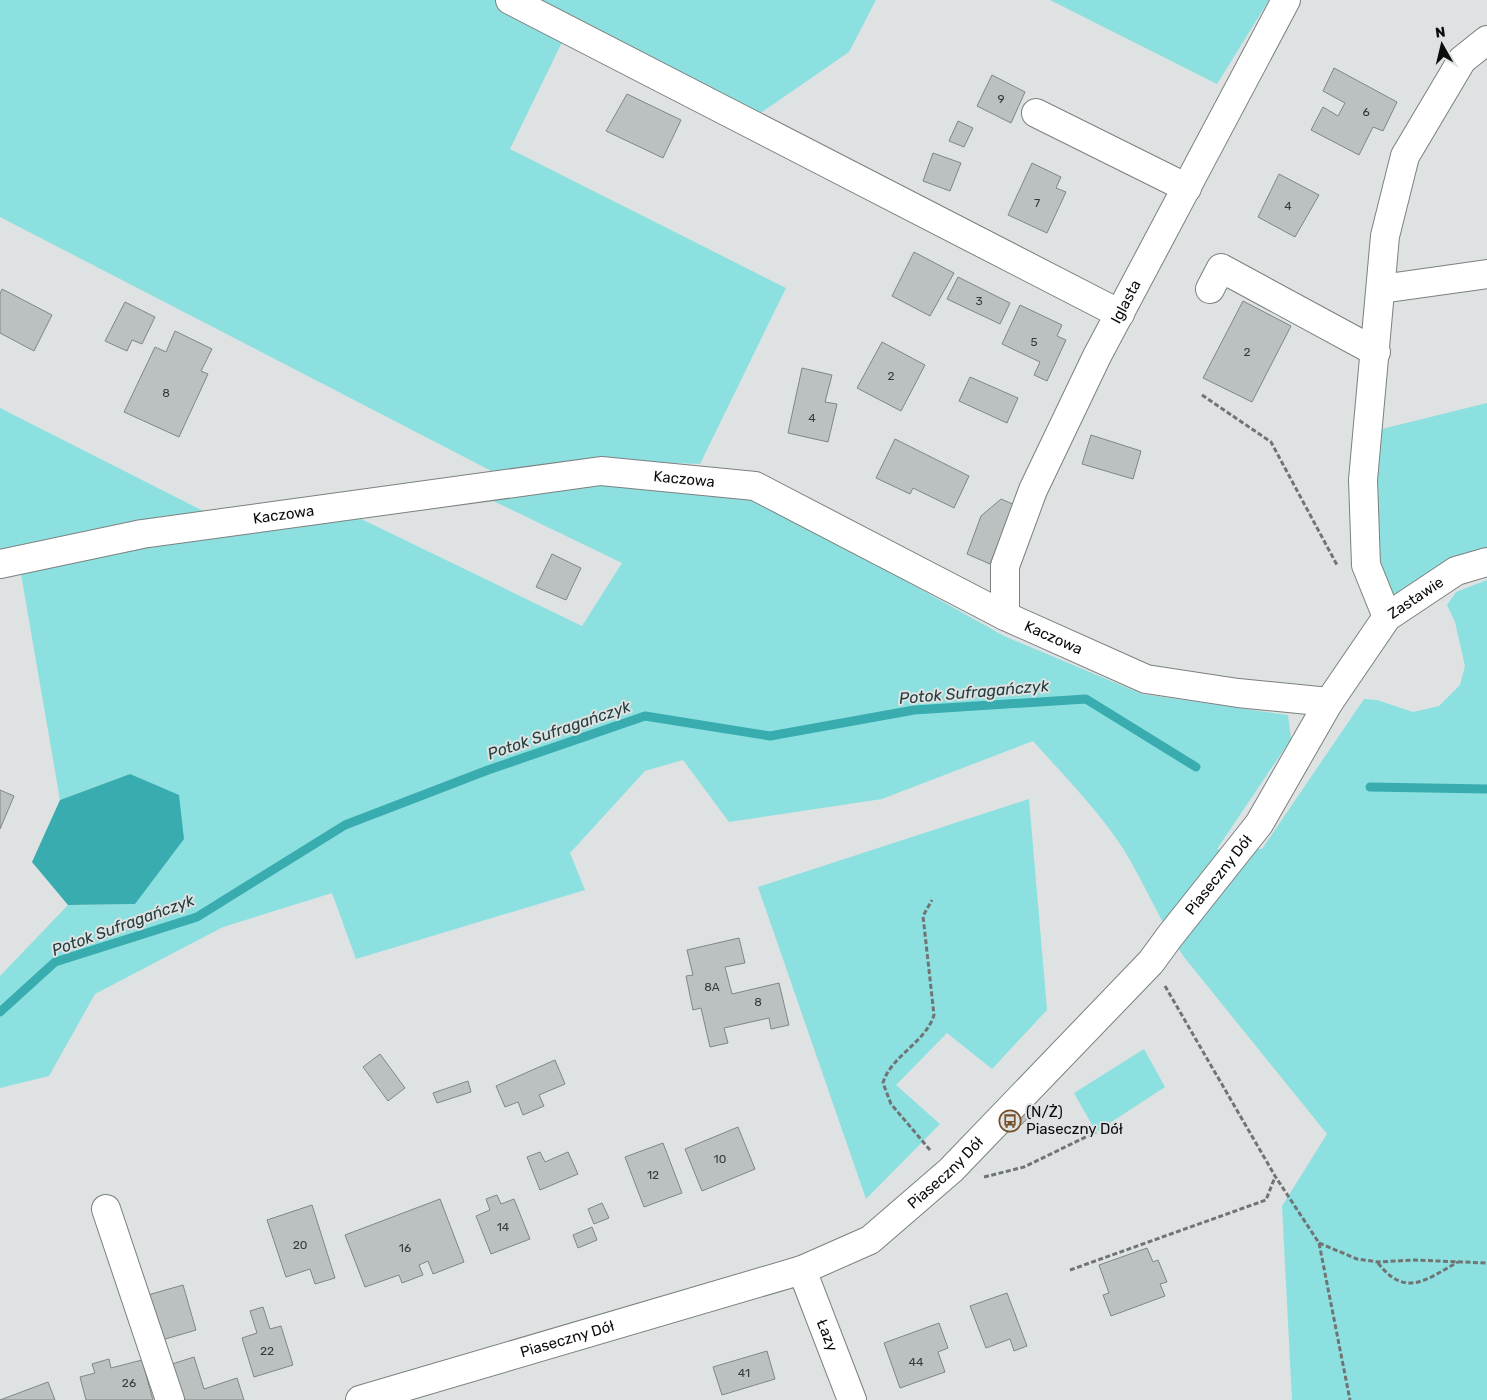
<svg xmlns="http://www.w3.org/2000/svg" width="1487" height="1400" viewBox="0 0 1487 1400" font-family="Rubik,sans-serif">
<rect width="100%" height="100%" fill="#dee2e2"/>
<g fill="#8de0e0">
<polygon points="0,0 876,0 849,52 749,121 568,30 510,149 786,288 700,464 600,460 503,477 0,217"/>
<polygon points="1050,0 1269,0 1217,84"/>
<polygon points="1487,403 1487,549 1449,560 1390,597 1375,564 1375,483 1382,429"/>
<polygon points="0,408 217,518 0,555"/>
<path d="M601 482 751 494 1004 636 1142 694 1288 715 1291 739 1217 849H1262L1364 699 1377 700 1413 712 1439 706 1460 685 1465 666 1455 622 1447 605 1456 592 1487 580V1400H1292L1282 1206 1327 1134 1184 957C1161 923 1145 885 1124 850 1099 811 1064 776 1033 741L882 799 729 822 683 760 645 771 570 853 585 890 356 959 332 893 223 927 95 994 49 1076 0 1088V976L68 905 135 904 130 774 60 800 21 574 144 543 353 515 582 626 622 563 487 498Z"/>
<polygon points="1029,799 1047,1010 992,1069 947,1033 896,1085 940,1124 866,1199 758,887"/>
<polygon points="1144,1049 1165,1087 1096,1132 1074,1093"/>
</g>
<polygon fill="#38acae" points="130,774 179,795 184,839 135,904 68,905 32,862 60,800"/>
<g fill="none" stroke-linecap="round" stroke-linejoin="round">
<g stroke="#38acae" stroke-width="9">
<polyline points="1370,787 1487,789"/>
<polyline points="0,1012 55,962 197,917 345,825 488,770 645,716 770,736 914,710 1086,699 1196,767"/>
</g>
</g>
<g fill="#bbc0c0" stroke="#818585">
<polygon points="1334,68 1397,102 1383,131 1373,127 1359,155 1311,130 1323,107 1338,116 1345,103 1323,91"/>
<polygon points="992,75 1025,92 1011,123 977,106"/>
<polygon points="627,94 681,120 663,158 606,131"/>
<polygon points="958,121 973,128 964,147 949,141"/>
<polygon points="933,153 961,163 950,191 923,181"/>
<polygon points="1032,163 1061,177 1056,188 1066,192 1047,233 1008,215"/>
<polygon points="1279,174 1319,195 1295,237 1258,217"/>
<polygon points="914,252 954,273 930,316 892,296"/>
<polygon points="958,277 1010,303 1000,324 947,299"/>
<polygon points="2,289 52,315 34,351 0,333 0,294"/>
<polygon points="1243,301 1291,326 1252,402 1203,378"/>
<polygon points="125,302 155,317 142,344 132,340 127,351 105,341"/>
<polygon points="1020,305 1062,325 1057,336 1066,340 1047,381 1034,375 1040,362 1002,344"/>
<polygon points="175,331 212,349 201,371 208,374 179,437 124,412 155,347 166,352"/>
<polygon points="882,342 925,365 901,411 857,388"/>
<polygon points="802,368 832,375 825,402 837,404 828,442 788,433"/>
<polygon points="970,377 1018,398 1007,423 959,401"/>
<polygon points="1091,435 1141,451 1133,479 1082,464"/>
<polygon points="895,439 969,476 954,508 913,488 910,494 876,478"/>
<polygon points="1001,499 1015,505 990,564 967,554 981,516"/>
<polygon points="552,554 581,568 566,600 536,587"/>
<polygon points="0,790 14,796 0,829"/>
<polygon points="739,938 745,963 725,967 732,994 779,983 789,1025 771,1029 769,1018 724,1028 728,1043 710,1047 701,1008 693,1010 686,976 693,975 687,950"/>
<polygon points="380,1054 405,1088 388,1101 363,1067"/>
<polygon points="555,1060 565,1084 539,1095 544,1106 523,1115 518,1102 505,1107 496,1086"/>
<polygon points="468,1081 471,1092 437,1103 433,1093"/>
<polygon points="1027,1110 1031,1115 1021,1125 1017,1121"/>
<polygon points="738,1127 755,1169 702,1191 685,1149"/>
<polygon points="663,1143 682,1193 644,1207 625,1157"/>
<polygon points="540,1152 545,1162 568,1152 578,1174 540,1190 527,1157"/>
<polygon points="497,1195 501,1204 514,1199 530,1239 491,1254 476,1216 490,1210 486,1199"/>
<polygon points="440,1199 464,1262 433,1274 428,1261 419,1265 423,1275 402,1283 399,1275 365,1287 345,1235"/>
<polygon points="602,1203 609,1218 594,1224 588,1209"/>
<polygon points="312,1205 335,1278 315,1284 310,1269 286,1277 267,1220"/>
<polygon points="592,1227 597,1240 578,1248 573,1235"/>
<polygon points="1147,1248 1153,1262 1158,1260 1167,1282 1160,1284 1165,1296 1111,1316 1103,1295 1109,1293 1099,1265"/>
<polygon points="183,1285 196,1330 162,1340 148,1295"/>
<polygon points="1007,1293 1027,1346 1014,1351 1010,1339 986,1348 970,1306"/>
<polygon points="263,1307 270,1329 281,1326 293,1365 254,1377 242,1338 257,1333 250,1311"/>
<polygon points="939,1323 948,1348 938,1352 945,1372 900,1388 884,1343"/>
<polygon points="767,1351 775,1379 722,1395 713,1367"/>
<polygon points="194,1357 204,1389 237,1378 244,1400 183,1400 172,1364"/>
<polygon points="109,1359 111,1368 142,1360 153,1400 86,1400 80,1377 95,1373 92,1364"/>
<polygon points="48,1382 55,1400 0,1400"/>
</g>
<g fill="none" stroke-linecap="round" stroke-linejoin="round">
<g stroke="#7b807f" stroke-width="30">
<g id="minor">
<polyline points="510,0 1120,314"/>
<polyline points="1036,113 1187,188"/>
<polyline points="1210,289 1221,268 1376,352"/>
<polyline points="1381,289 1487,274"/>
<path id="s1" d="M0 564 142 534 601 471 755 486 1005 616 1146 679 1238 693 1329 702"/>
<path id="s2" d="M1005 616V566L1033 490 1097 356 1286 0"/>
<polyline points="1387,617 1366,565 1363,480 1385,236 1405,156 1462,60 1487,40"/>
<polyline points="106,1209 170,1400"/>
<path id="s3" d="M802 1270 852 1400"/>
<path id="s4" d="M360 1400 802 1270 870 1240 951 1170 1151 962 1170 936 1259 824 1329 702 1387 617 1456 571 1487 562"/>
</g>
</g>
<g stroke="#717474" stroke-width="3" stroke-dasharray="5 2.5" stroke-linecap="butt">
<polyline points="1202,395 1271,442 1337,565"/>
<polyline points="1165,986 1275,1176 1319,1243 1350,1400"/>
<path d="M930 1150 891 1104 883 1083C890 1057 926 1042 934 1015L923 916 932 900"/>
<polyline points="984,1177 1024,1167 1096,1132"/>
<polyline points="1319,1243 1357,1259 1378,1262 1414,1260 1487,1263"/>
<path d="M1378 1263C1405 1298 1426 1280 1458 1262"/>
<polyline points="1070,1270 1266,1200 1275,1177"/>
</g>
<use href="#minor" stroke="#fff" stroke-width="28"/>
</g>
<defs>
<g id="bus-ring" transform="scale(1.125)"><circle r="9.5" fill="#dee2e2" stroke="#76512c" stroke-width="1.5"/><path d="M-5-6H5V4H4V6H2V4H-2V6H-4V4H-5ZM-3.5-4V0h7V-4ZM-3.5 1.2v1.5H-2V1.2ZM2 1.2v1.5H3.5V1.2Z" fill="#76512c"/></g>
</defs>
<g fill-rule="evenodd">
<use href="#bus-ring" x="1010" y="1121"/>
</g>
<g text-anchor="middle" dominant-baseline="central" stroke-width="4" stroke-linejoin="round" paint-order="stroke">
<g font-size="12" fill="#373a3a">
<text x="1001" y="99">9</text>
<text x="1366" y="112">6</text>
<text x="1037" y="203">7</text>
<text x="1288" y="206">4</text>
<text x="979" y="301">3</text>
<text x="1034" y="342">5</text>
<text x="1247" y="352">2</text>
<text x="891" y="376">2</text>
<text x="166" y="393">8</text>
<text x="812" y="418">4</text>
<text x="712" y="987">8A</text>
<text x="758" y="1002">8</text>
<text x="720" y="1159">10</text>
<text x="653" y="1175">12</text>
<text x="503" y="1227">14</text>
<text x="300" y="1245">20</text>
<text x="405" y="1248">16</text>
<text x="267" y="1351">22</text>
<text x="916" y="1362">44</text>
<text x="744" y="1373">41</text>
<text x="129" y="1383">26</text>
</g>
<g font-size="15" fill="#0b0d0d" stroke="#dee2e2">
<text stroke="none"><textPath href="#s2" startOffset="341">Iglasta</textPath></text>
<text stroke="none"><textPath href="#s1" startOffset="692">Kaczowa</textPath></text>
<text stroke="none"><textPath href="#s1" startOffset="288">Kaczowa</textPath></text>
<text stroke="none"><textPath href="#s4" startOffset="1384">Zastawie</textPath></text>
<text stroke="none"><textPath href="#s1" startOffset="1098">Kaczowa</textPath></text>
<text stroke="none"><textPath href="#s4" startOffset="1041">Piaseczny Dół</textPath></text>
<text stroke="none"><textPath href="#s4" startOffset="636">Piaseczny Dół</textPath></text>
<text stroke="none"><textPath href="#s3" startOffset="70">Łazy</textPath></text>
<text stroke="none"><textPath href="#s4" startOffset="216">Piaseczny Dół</textPath></text>
</g>
<g font-size="15" fill="#0b0d0d" stroke="#dee2e2" text-anchor="start">
<text x="1026" y="1112">(N/Ż)<tspan x="1026" dy="17">Piaseczny Dół</tspan></text>
</g>
<g font-size="16" font-style="italic" fill="#243e3e" stroke="#dee2e2">
<text transform="translate(974 692) rotate(-5)">Potok Sufragańczyk</text>
<text transform="translate(559 730) rotate(-19)">Potok Sufragańczyk</text>
<text transform="translate(123 925) rotate(-20)">Potok Sufragańczyk</text>
</g>
</g>
<g transform="translate(1442 45) rotate(352)" stroke="#dee2e2" stroke-width="4" paint-order="stroke">
<path d="M0-4L9 19L0 12L-9 19Z" fill="#0b0d0d"/>
<text y="-8" font-size="14" font-weight="bold" text-anchor="middle" fill="#0b0d0d">N</text>
</g>
</svg>
